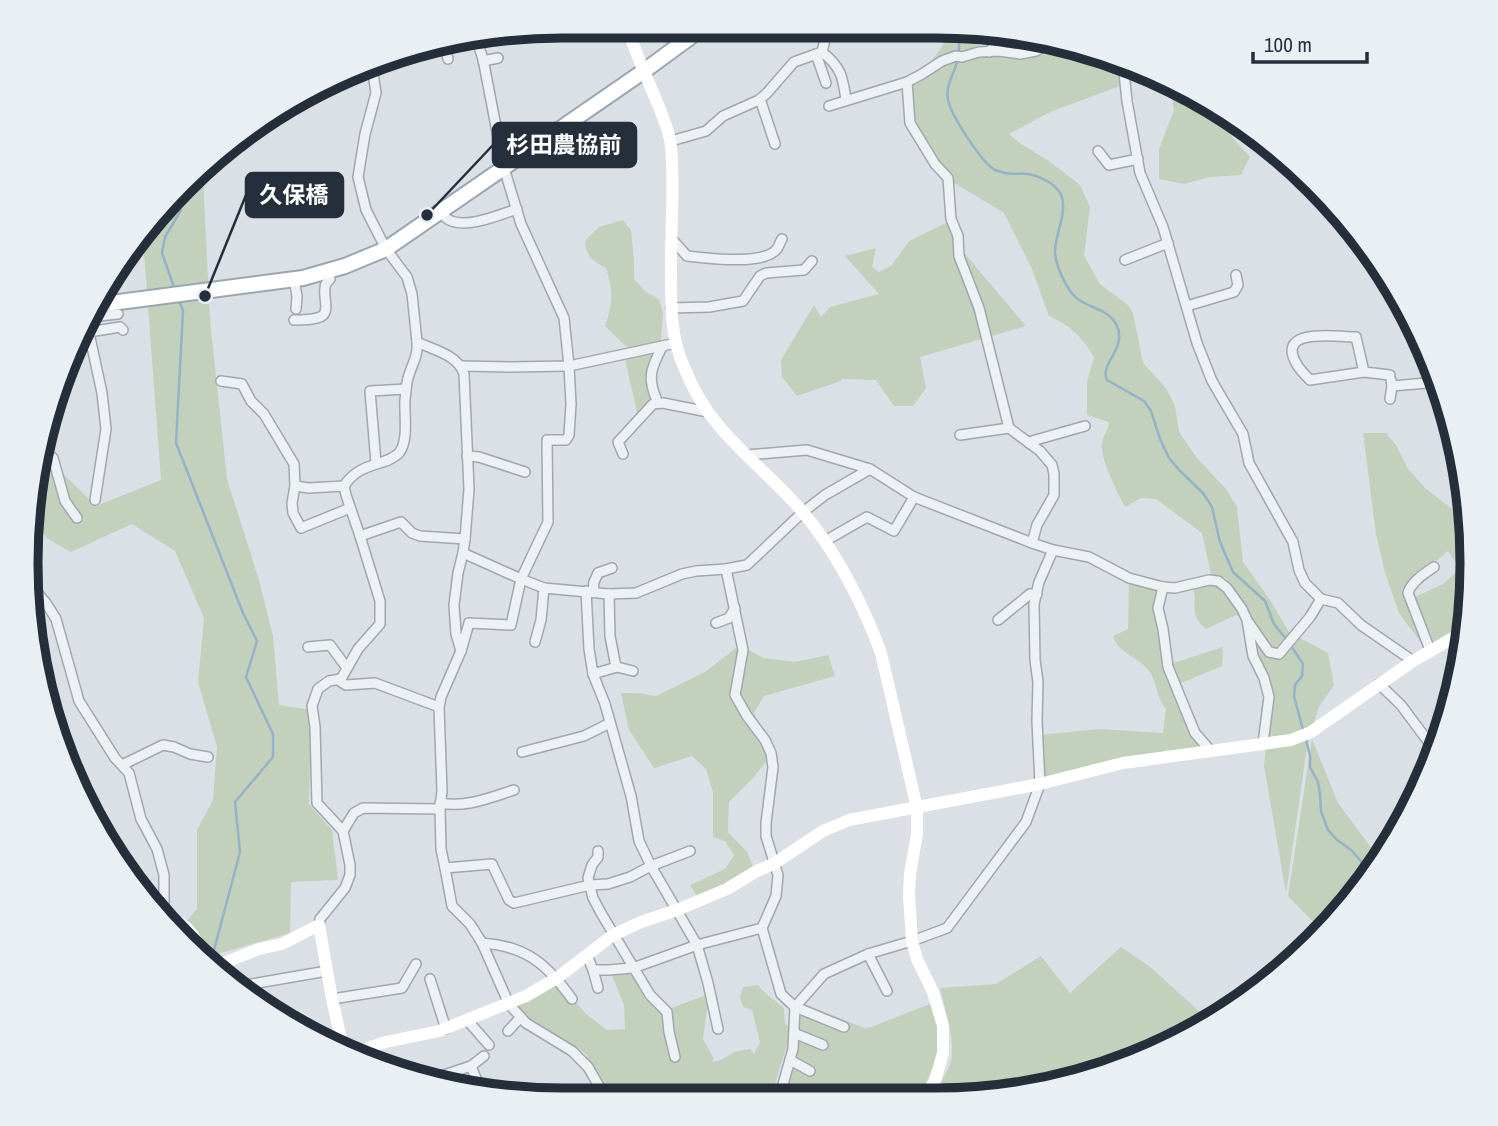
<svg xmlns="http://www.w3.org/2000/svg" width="1498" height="1126" viewBox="0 0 1498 1126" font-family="'Archivo Narrow','Noto Sans JP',sans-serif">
<rect width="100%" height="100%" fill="#dbe0e6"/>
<g fill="#c3d0bc">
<path d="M942 27 976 28 980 52 999 51 1037 39 1074 45 1118 61 1120 86 1050 112 1009 134 1021 144 1049 161 1080 185 1090 207 1084 256 1100 284 1128 305 1133 313 1143 363 1166 388 1175 406 1179 432 1197 458 1226 489 1237 507 1243 562 1270 600 1289 632 1328 653 1334 685 1319 707 1308 740 1286 893 1264 766 1271 693 1261 665 1251 616 1226 578 1211 574 1202 533 1156 499 1141 498 1125 507C1118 494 1099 457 1102 443 1103 435 1109 430 1109 422L1087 415V382L1094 357C1081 336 1071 326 1049 316L1032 269 1004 213 946 178 912 127 908 84 920 77 948 38Z"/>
<polygon points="1171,92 1190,92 1222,112 1232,137 1250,157 1241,175 1209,177 1184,184 1159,179 1159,149 1174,110"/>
<path d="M200 171 203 176 210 320 227 479 259 580 273 636 279 705 311 710 309 804 332 830 338 880 291 882 290 933 221 953 207 962 184 943 176 933 197 909V830L213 800 217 747 198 682 204 618 175 551 132 524 71 552C63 547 53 543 46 537 32 523 31 505 37 487L35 485 37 458 39 450 96 506 161 480 143 239 183 184Z"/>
<path d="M623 220 631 230 634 260V279L646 292 659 299 663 313 661 342 654 365 652 401 638 416 624 355 628 348 605 326C613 305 613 289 606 268 593 261 586 257 585 241L599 227Z"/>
<polygon points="948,222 960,248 1026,326 920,357 926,388 913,406 894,406 876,380 842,379 841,381 797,396 782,377 781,360 814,305 821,317 830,307 879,294 845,256 876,248 872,267 879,272 892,265 909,241"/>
<polygon points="1363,433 1386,433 1396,445 1408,469 1425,488 1468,521 1472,563 1465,629 1435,645 1415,597 1443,584 1460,569 1448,551 1402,590 1425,642 1422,644 1399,613 1385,573 1376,534"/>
<path d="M1129 581 1159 590 1153 607 1163 665 1198 747 1168 751 1166 746 1167 751 1044 781 1040 735 1100 729 1163 733 1166 709C1157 699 1157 684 1150 672 1140 657 1118 654 1113 636L1128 629Z"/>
<path d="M1209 584 1225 590 1243 617 1236 615 1206 629C1188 613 1198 607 1193 588Z"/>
<polygon points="740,645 763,658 795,662 828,655 835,676 764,696 754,713 765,738 766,762 753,778 729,802 728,832 747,852 755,872 698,898 690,885 725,869 734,855 725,841 713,837 713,792 706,769 692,756 654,768 629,730 621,693 637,693 656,696 705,672"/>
<polygon points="1223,647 1222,666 1179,684 1170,664"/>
<polygon points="1312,739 1338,803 1381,861 1323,932 1288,896"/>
<path d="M1121 947 1149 966 1210 1021 1108 1071 1005 1095H935C937 1084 946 1076 950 1065 957 1046 945 1009 940 988L996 984 1041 956 1070 993Z"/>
<polygon points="635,967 666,1010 709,994 703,1039 714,1059 712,1062 721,1060 734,1052 750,1049 754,1054 760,1042 752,1010 743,1007 740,997 743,987 758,985 764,992 784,1008 785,1023 791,1029 800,1002 864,1028 871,1027 935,1002 941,1049 925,1085 923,1095 781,1095 785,1076 789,1038 774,1087 778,1089 776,1095 611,1095 605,1090 586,1054 555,1034 533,1022 516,1006 558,982 586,1014 607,1030 625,1029 624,1005 611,973"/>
</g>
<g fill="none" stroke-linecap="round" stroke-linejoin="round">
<g stroke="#94b2c8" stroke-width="2.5">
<polyline points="959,52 959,27"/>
<path d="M958 59C955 72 945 85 948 100 951 115 981 162 995 170 998 171 1002 172 1005 173 1014 175 1023 172 1032 175 1038 176 1051 182 1055 187 1074 203 1054 233 1055 253 1056 266 1067 292 1079 300 1091 308 1111 311 1117 326 1127 349 1099 364 1107 380L1144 401 1151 411 1160 439 1169 458 1180 471 1203 493 1212 507 1220 542 1233 572 1265 601 1274 624 1287 640"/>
<polyline points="175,290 162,253 165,237 181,210 178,191"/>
<polyline points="179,300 183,311 176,443 243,613 257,641 246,677 273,734 273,757 235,802 240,852 213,954"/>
<polyline points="1291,646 1303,664 1302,676 1295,685 1294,696 1303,730"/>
<polyline points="1306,739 1310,756 1310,767 1318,782 1320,794 1321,811 1328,830 1336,839 1351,850 1360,860 1369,876"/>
</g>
<g stroke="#a1a7b0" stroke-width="12">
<g id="street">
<polyline points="443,42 448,59"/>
<path d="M822 52C841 67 843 77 846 100"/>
<polyline points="822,52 828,27"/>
<path d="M989 52C995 43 1007 42 1015 35"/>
<polyline points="816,54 826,83"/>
<polyline points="483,61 498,58"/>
<polyline points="1123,63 1127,101 1140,173 1163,227 1197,343 1212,381 1243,434 1249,463 1293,542 1299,570 1305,583 1321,599 1338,603 1361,625 1413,661"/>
<polyline points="907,82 910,123 935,164 948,178 951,219 958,236 959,256 979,308 1009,428 1040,451 1052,465 1054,474 1054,495 1037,525 1032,543"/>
<polyline points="760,99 775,144"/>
<polyline points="829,106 907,82 922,74 942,61 956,56 962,57 979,52 999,51 1020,54 1036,51 1052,41"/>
<polyline points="671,141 706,131 723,116 759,100 767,93 794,62 822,52"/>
<polyline points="1098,151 1109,165 1138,159"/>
<path d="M440 212C441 213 447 219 449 220 467 229 499 215 517 209"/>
<path d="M671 238 687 256C707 258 763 266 777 249 779 246 780 242 782 239"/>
<polyline points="1125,260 1168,243"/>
<polyline points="294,279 297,296 296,309"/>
<polyline points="1187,306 1234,292 1238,285 1236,275"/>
<polyline points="671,308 709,307 743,301 760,276 766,273 804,270 812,261"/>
<polyline points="88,317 118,314"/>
<polyline points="86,319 102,393 106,429 95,500"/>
<path d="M294 320C302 320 310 320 317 318 332 315 323 299 325 288 325 283 327 283 330 279L329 271"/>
<polyline points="89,332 120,327 123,330"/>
<polyline points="461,366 510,367 569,366 676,343"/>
<path d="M1364 372 1356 337C1337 337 1276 327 1296 363 1299 369 1305 375 1310 380L1364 372 1390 375"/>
<polyline points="221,381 242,384 251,401 264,414 294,464 295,486 292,503 293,513 301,528 350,508"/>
<polyline points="1392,386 1438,382"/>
<polyline points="1390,399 1392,386 1391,380"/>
<path d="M658 403C647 379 650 370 662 347"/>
<polyline points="960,435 1009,428"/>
<polyline points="1029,443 1032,441 1085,426"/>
<polyline points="40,448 53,458 65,501 77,518"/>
<polyline points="623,454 618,442 653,404 663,403 708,412"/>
<polyline points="747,455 807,450 870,469 914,497 1032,543 1053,550 1089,557 1129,578 1163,587 1175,588 1209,580 1218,581 1227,588 1242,609 1247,620 1253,656 1264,678 1269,697 1263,743"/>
<polyline points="467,456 479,457 525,472"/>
<polyline points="376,463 370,391 406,389"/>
<polyline points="295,486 309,488 344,486"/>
<polyline points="360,536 401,522 412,533 420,536 465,539"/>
<polyline points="825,541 867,517 894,531 914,497"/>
<polyline points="463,553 521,579 544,588 609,594 636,593 682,574 696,571 726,569 747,565 803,512 825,495 870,469"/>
<polyline points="726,569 743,650 735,695 747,716 765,740 771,753 773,767 766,823 766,836 778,875 776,896 762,928 781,994 795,1007 844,1027"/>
<polyline points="28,582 46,603 56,619 79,701 115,758 129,773 141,819 157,849 164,875 164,918"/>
<polyline points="1163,587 1158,608 1163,629 1168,667 1195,733 1210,750"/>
<polyline points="586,591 589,649 593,674 605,704 631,796 639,841 651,866 697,945 708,983 718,1029"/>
<polyline points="593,592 594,582 598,573 612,568"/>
<polyline points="609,594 610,636 616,667"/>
<polyline points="998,620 1030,594 1037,594"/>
<polyline points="716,623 729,618 735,608"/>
<polyline points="1249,623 1269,652 1279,654 1310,617 1321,599"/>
<polyline points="535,642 541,620 544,588"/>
<polyline points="308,647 330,645 347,668"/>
<path d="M1430 650 1408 593C1411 582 1425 573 1434 567"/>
<polyline points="461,651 469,623 511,625 521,579 548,522 547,440 566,440 569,435 571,404 569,366 564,318 521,224 504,168 483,59 476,38"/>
<polyline points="593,674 617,667 633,671"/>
<polyline points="341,679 341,682 346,685 375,683 439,707"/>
<polyline points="1379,684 1401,705 1436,752"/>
<polyline points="522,752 584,736 610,723"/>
<polyline points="122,765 163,745 174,747 190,754 208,757"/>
<path d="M440 803C466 808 489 798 514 790"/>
<polyline points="440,809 441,849 445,868 492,864 509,900 514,903 590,885 608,884 630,877 651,866 690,851"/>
<path d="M343 831 317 803 315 727 312 706 318 689 329 681 341 679 358 649 380 624V601L360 536 346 495 344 486C360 461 385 467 399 453 409 441 404 414 405 400 406 393 406 385 408 378 412 363 418 358 417 342"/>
<polyline points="1391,841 1396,834"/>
<polyline points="598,851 598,857 592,865 588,878 593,898 601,913 650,995 667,1012 669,1032 675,1057"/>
<polyline points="445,868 452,906 470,924 482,943 509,1004 526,1023 572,1051 588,1067 604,1095"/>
<path d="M319 925 320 919 345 888 350 875V865L343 831 354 813 363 808 440 809 442 791 439 707 441 697 461 651 456 634 454 605 458 573 463 553 465 539 469 489 464 374C458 355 434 350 417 342L412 294 407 277 386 249 366 210 358 177 365 134 376 93 372 66"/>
<path d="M482 943C526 946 547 964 572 999"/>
<polyline points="868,954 887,991"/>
<polyline points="587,955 593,970 608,970 633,968 697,945 762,928"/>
<polyline points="593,970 598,988"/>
<polyline points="430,979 446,1029"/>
<polyline points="235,985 252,984 327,971"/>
<polyline points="332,999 402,988 416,964"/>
<polyline points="467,1020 489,1045"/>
<polyline points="508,1031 521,1017"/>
<polyline points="794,1033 823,1045"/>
<polyline points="790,1060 810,1071"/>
<polyline points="471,1066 484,1056"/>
<polyline points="429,1080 471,1066 482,1093"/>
<polyline points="780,1095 793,1049 795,1007 824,974 868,954 912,941 947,928 1026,822 1040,784 1037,721 1038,682 1035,660 1034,604 1039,582 1053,550"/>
</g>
</g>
<g stroke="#9aa6b2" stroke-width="18">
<polyline id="primary" points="96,305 303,278 345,266 386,249 644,71 704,27"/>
</g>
<use href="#street" stroke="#eef1f4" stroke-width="9"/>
<g stroke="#fff" stroke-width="12">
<path d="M627 26C636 57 651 85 662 115 666 125 670 135 671 146 675 190 670 234 671 279 671 309 671 338 684 367 692 387 705 410 719 426 744 456 775 480 801 510 835 549 863 604 881 653L917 808V834L910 874 909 896 912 941 917 959 933 992 943 1026V1053L935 1081 927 1095"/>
<path d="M164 918C200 923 192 953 221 964L259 949 282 944 319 925 332 999 343 1048"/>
<polyline points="353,1053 386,1042 439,1031 526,996 557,978 613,935 641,922 677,910 727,889 755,872 775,863 823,831 849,820 1040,784 1123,763 1291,740 1311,732 1413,661 1465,631"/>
</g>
<use href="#primary" stroke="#fff" stroke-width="14"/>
</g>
<path d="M0 0H1498V1126H0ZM562 38H936A524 524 0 0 1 1460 562V564A524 524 0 0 1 936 1088H562A524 524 0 0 1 38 564V562A524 524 0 0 1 562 38Z" fill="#eaeff4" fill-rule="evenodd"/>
<path fill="none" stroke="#252f3c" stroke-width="9" d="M562 38H936A524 524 0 0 1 1460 562V564A524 524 0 0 1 936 1088H562A524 524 0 0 1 38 564V562A524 524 0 0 1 562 38Z"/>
<path fill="none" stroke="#252f3c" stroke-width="2.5" d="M427 215L493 145M205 296L246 195"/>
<g fill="#252f3c" stroke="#eaeff4" stroke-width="2.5">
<circle cx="427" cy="215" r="7"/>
<circle cx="205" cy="296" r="7"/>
</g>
<g fill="#252f3c" stroke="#252f3c" stroke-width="2.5">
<rect x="493" y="123" width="143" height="44" rx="7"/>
<rect x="246" y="173" width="97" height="44" rx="7"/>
</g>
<g font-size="23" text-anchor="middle" font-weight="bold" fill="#fff">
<text x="564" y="153">杉田農協前</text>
<text x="294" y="203">久保橋</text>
</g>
<path d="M1253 52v10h114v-10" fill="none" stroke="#252f3c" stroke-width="3.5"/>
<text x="1264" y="52" font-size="21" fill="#252f3c" stroke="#eaeff4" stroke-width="5" paint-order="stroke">100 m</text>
</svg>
